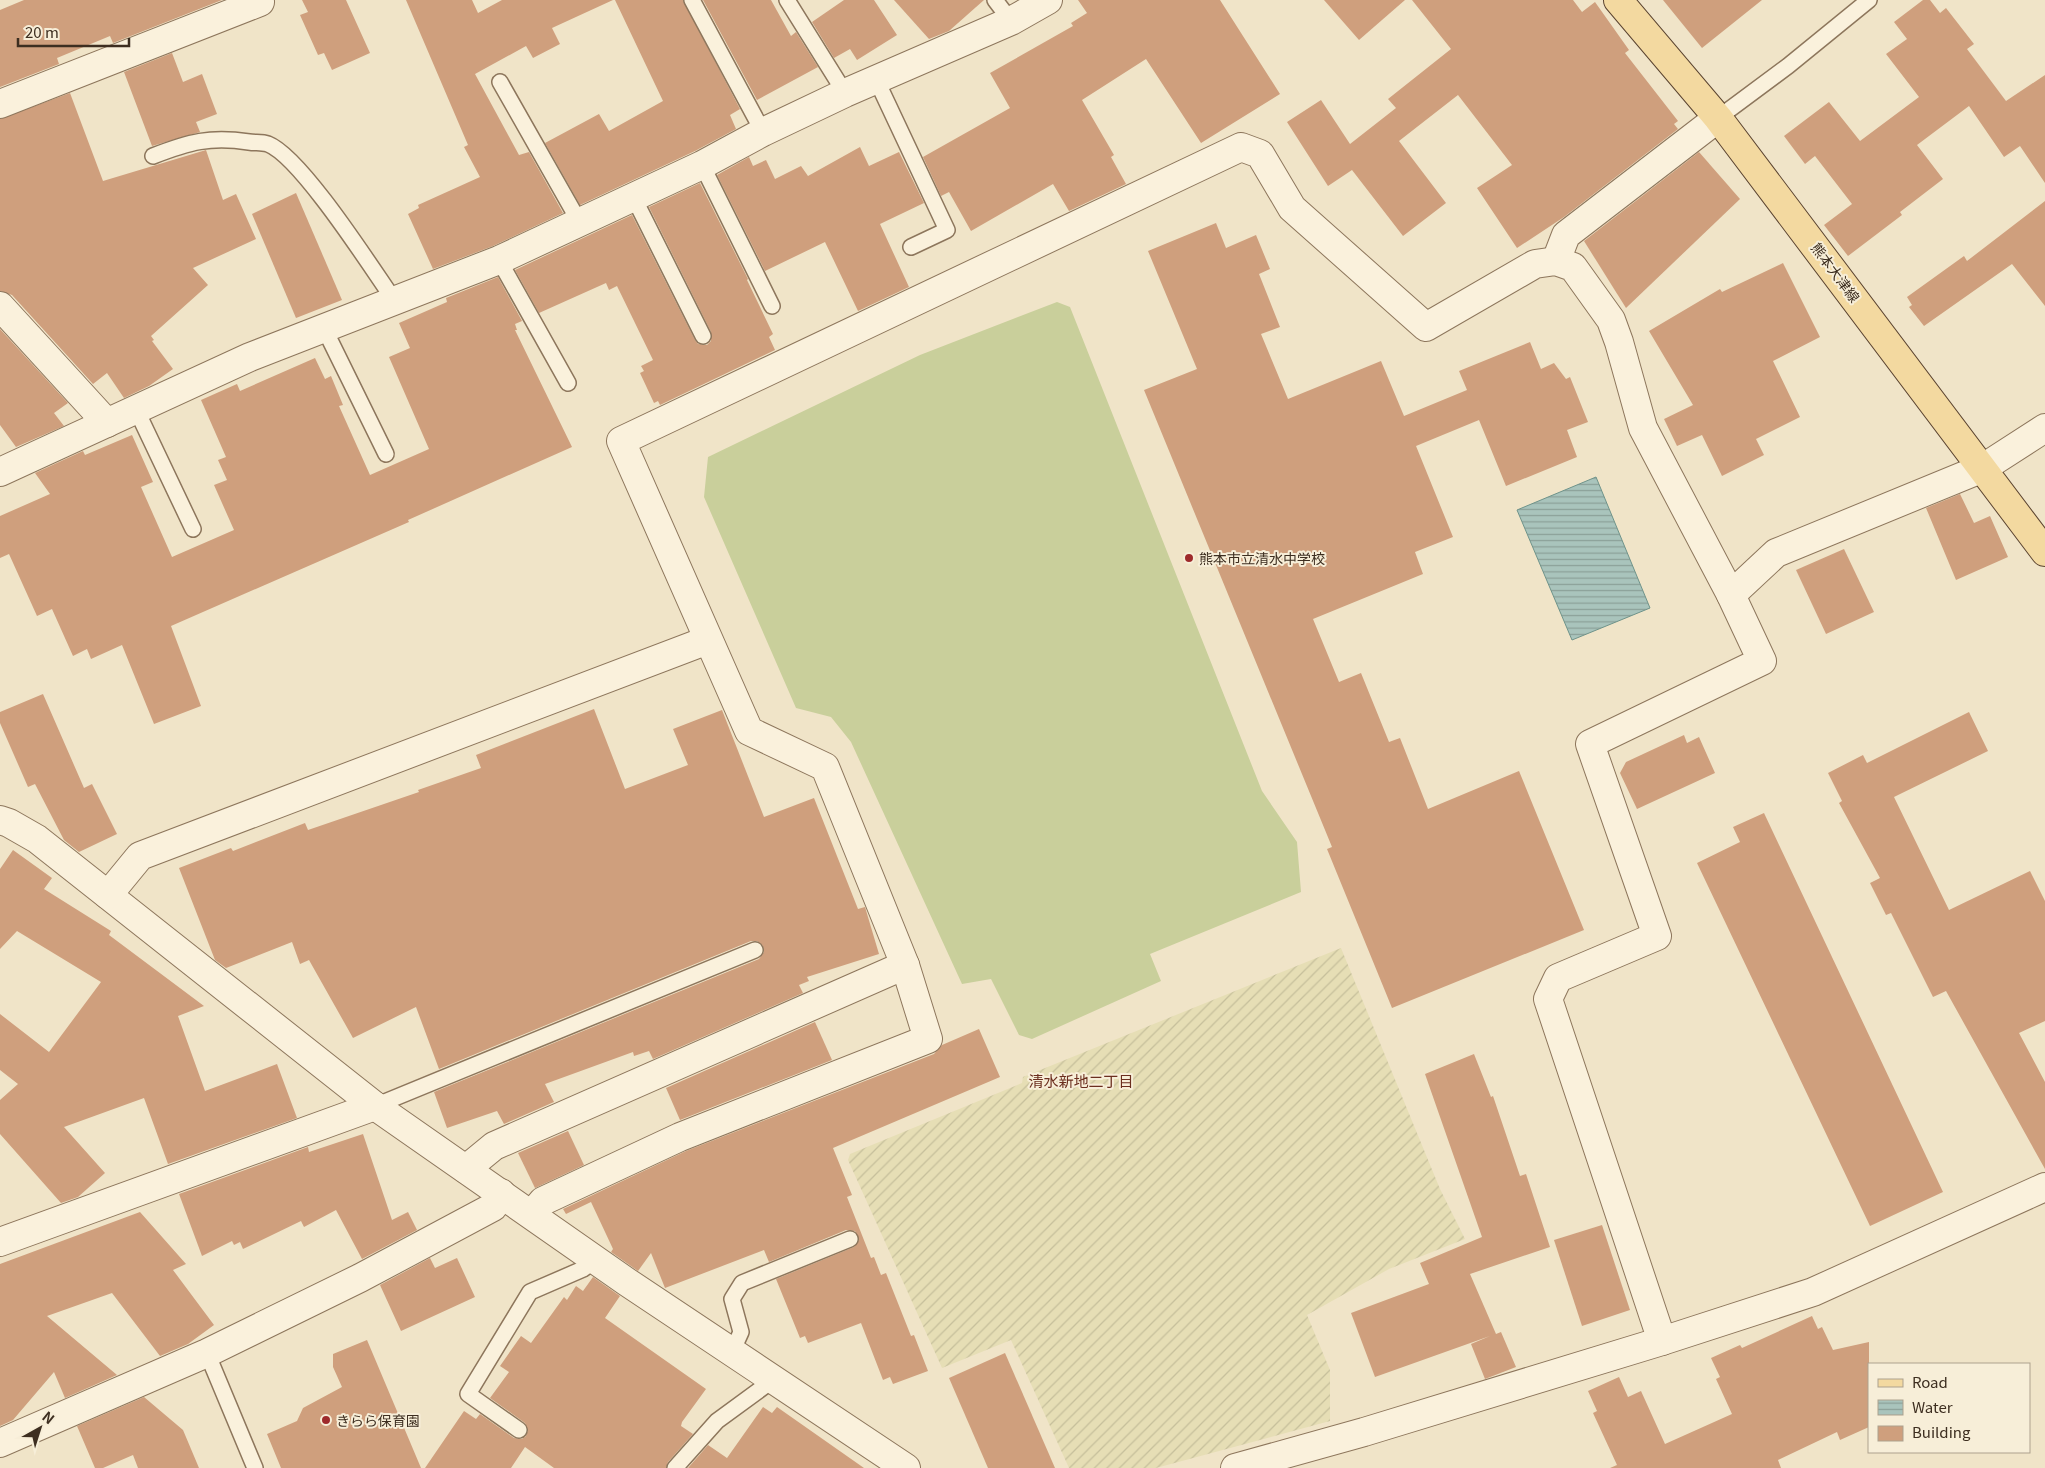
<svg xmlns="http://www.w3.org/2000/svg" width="2045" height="1468" viewBox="0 0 2045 1468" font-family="Georgia,'Noto Sans JP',serif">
<defs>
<pattern id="farmland-furrows" width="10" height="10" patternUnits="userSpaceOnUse" patternTransform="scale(1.25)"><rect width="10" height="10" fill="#e6deb5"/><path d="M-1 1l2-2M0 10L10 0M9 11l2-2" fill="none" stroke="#c6bf9b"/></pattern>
<pattern id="water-rules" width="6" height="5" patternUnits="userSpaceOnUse" patternTransform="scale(1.25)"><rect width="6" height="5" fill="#a9c4bc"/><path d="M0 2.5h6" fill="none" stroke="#8ba098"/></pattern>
</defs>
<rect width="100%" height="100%" fill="#f0e4c8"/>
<polygon fill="url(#farmland-furrows)" points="1341,948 1440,1189 1465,1239 1389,1269 1307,1315 1330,1370 1330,1421 1156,1468 1069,1468 1011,1340 942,1368 848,1160 850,1154 1022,1083 1023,1077"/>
<polygon fill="#c9cf9b" points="1057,302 1070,307 1262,791 1297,842 1301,892 1150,954 1161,981 1032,1039 1019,1035 991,979 962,984 851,742 831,717 796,708 704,497 708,457 920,355"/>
<polygon fill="url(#water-rules)" stroke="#6f938a" points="1596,477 1650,608 1572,640 1517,510"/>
<g fill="#cf9f7d">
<polygon points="24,0 222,0 113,43 110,36 57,58 59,64 0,87 0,10"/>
<polygon points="302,0 346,0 370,53 332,70 324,53 318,55 300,15 308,12"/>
<polygon points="406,0 472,0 478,13 502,0 613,0 552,28 560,44 533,58 526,46 475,74 519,155 529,152 563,213 493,246 433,269 408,214 419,208 418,205 480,177 464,147 468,145"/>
<polygon points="615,0 683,0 740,109 730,115 736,129 695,151 580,205 545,143 599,114 609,131 663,101"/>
<polygon points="703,0 771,0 791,36 796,32 818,67 757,100"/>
<polygon points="844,0 874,0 897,35 857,60 850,49 834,58 812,22"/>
<polygon points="894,0 984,0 949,31 929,39"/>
<polygon points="1078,0 1220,0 1280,94 1201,143 1146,59 1082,100 1114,155 1111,157 1126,184 1069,211 1053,184 971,231 949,192 941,196 923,157 1010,108 990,73 1073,26 1071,23 1087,13"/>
<polygon points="1324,0 1405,0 1359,40"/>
<polygon points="1412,0 1573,0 1582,12 1595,2 1629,50 1625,53 1678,121 1674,124 1678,129 1564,217 1517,248 1477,188 1512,165 1458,95 1399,141 1446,203 1403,236 1352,170 1328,186 1287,122 1321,100 1350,144 1396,108 1388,99 1451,49"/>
<polygon points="1663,0 1762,0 1702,48"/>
<polygon points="1923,0 1930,0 1940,13 1946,8 1974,44 1967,49 2006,101 2045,75 2045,183 2020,146 2004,157 1969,106 1917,145 1943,179 1900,212 1902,215 1848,256 1824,225 1852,204 1815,156 1805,164 1784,136 1829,102 1860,141 1919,97 1886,54 1907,39 1894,22"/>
<polygon points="172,53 183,82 202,74 217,114 196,122 200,132 152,146 124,72"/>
<polygon points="70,93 103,181 206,150 223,200 236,194 256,239 193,268 208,285 151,336 154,340 152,341 173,369 149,386 124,398 107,373 93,384 12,295 0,291 0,119"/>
<polygon points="860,147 869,166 899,152 924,203 880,224 909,287 858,311 825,242 765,271 717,175 749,157 753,166 766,160 775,179 801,166 808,176"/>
<polygon points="1699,152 1740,199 1626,308 1584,241"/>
<polygon points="700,183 748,279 747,280 773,334 769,337 775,350 660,405 658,401 654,403 640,373 644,371 641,366 653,360 617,286 609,290 606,283 539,313 515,270 632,215 695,340 698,344 707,345 711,341 711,332 649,207"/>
<polygon points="296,193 342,300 296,318 252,214"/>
<polygon points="2045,201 2045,306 2012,264 1924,326 1909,307 1912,305 1907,297 1964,256 1967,261"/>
<polygon points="1216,223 1226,248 1256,235 1270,269 1259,274 1280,327 1261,334 1288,399 1381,361 1404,416 1467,390 1459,371 1530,342 1541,369 1554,363 1566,379 1570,377 1588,422 1567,430 1577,457 1506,486 1479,420 1416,446 1453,537 1415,552 1423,574 1313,619 1339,682 1361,673 1389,742 1400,738 1428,809 1519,771 1584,930 1392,1008 1327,849 1332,847 1144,390 1197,369 1148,251"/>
<polygon points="1783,263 1820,337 1773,361 1800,417 1756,439 1764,455 1722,476 1702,435 1677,446 1664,419 1693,405 1649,331 1720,289 1722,292"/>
<polygon points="498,277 522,321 515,324 517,330 515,330 572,447 408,520 409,522 171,626 201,706 154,724 122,645 91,659 87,649 73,656 52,609 37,616 9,554 0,558 0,516 50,494 35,473 83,451 85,455 132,435 153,482 141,487 172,557 234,530 214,485 227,480 218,460 226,457 201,400 237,384 240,391 315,358 325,379 331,376 343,405 339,406 370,475 429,449 389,357 410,348 399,323 447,302 446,298"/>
<polygon points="0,329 68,403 54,413 64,426 16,447 0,425"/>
<polygon points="1960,494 1974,523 1990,516 2008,557 1956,580 1926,508"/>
<polygon points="1844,549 1874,612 1826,634 1796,570"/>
<polygon points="43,694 84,788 92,784 117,834 79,852 64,840 35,784 28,787 0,723 0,712"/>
<polygon points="594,709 625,789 688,765 673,729 722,710 764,817 814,798 858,909 865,907 879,954 807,977 809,981 799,985 803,993 653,1059 649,1051 634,1056 633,1052 545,1084 554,1102 504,1124 497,1111 447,1128 434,1092 759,959 764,952 763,946 757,941 751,941 439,1069 416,1007 353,1038 309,960 300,964 292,942 226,968 215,960 179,868 231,848 233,851 305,823 308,830 419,792 418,790 481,768 476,755"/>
<polygon points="1969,712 1988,751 1894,797 1949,910 2030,871 2045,901 2045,1021 2019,1033 2045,1082 2045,1169 1946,991 1933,997 1891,913 1886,915 1870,883 1880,878 1839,803 1842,801 1828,773 1863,755 1867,763"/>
<polygon points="1684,735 1687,743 1699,737 1715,773 1637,809 1620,773 1626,762"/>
<polygon points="1764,813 1943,1192 1870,1226 1697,863 1740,842 1733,827"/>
<polygon points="13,850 52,878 44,889 111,931 109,935 204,1006 178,1016 205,1091 277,1064 297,1118 168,1164 144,1098 64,1127 105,1173 78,1197 61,1203 0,1134 0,1100 18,1084 0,1070 0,1014 49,1052 101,982 17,931 0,949 0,869"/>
<polygon points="815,1022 832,1060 680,1120 666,1088"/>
<polygon points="979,1029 1000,1077 833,1148 852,1195 847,1197 871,1258 874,1257 881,1275 886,1273 911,1336 914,1335 928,1371 893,1384 890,1377 883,1380 861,1323 808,1343 805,1336 800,1338 776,1279 854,1247 859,1240 855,1231 846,1230 769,1262 764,1250 665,1288 651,1253 638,1271 611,1252 613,1249 591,1202 566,1214 563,1209 686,1151 934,1054 942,1045"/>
<polygon points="1474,1054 1491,1097 1493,1096 1520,1176 1526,1174 1550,1247 1470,1274 1496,1334 1501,1332 1516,1367 1485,1379 1471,1344 1490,1336 1375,1377 1351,1313 1429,1284 1420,1263 1482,1237 1425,1074"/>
<polygon points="568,1131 584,1165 535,1188 518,1153"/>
<polygon points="363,1134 392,1220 408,1212 417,1230 362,1259 336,1210 304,1227 301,1221 243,1249 240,1242 234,1245 232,1241 202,1256 179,1194 308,1147 309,1152"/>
<polygon points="140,1212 186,1264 173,1270 214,1325 188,1344 160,1356 112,1293 47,1316 117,1375 65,1398 54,1372 13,1420 0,1426 0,1264"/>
<polygon points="1602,1225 1630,1310 1582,1326 1554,1240"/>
<polygon points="430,1258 435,1268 457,1258 475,1297 401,1331 380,1285"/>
<polygon points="593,1277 620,1296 605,1318 706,1389 682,1422 681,1426 693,1434 668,1462 666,1468 554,1468 525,1447 511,1468 425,1468 464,1411 476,1419 480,1414 514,1438 522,1439 526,1436 528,1430 525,1423 490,1398 509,1372 500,1366 521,1336 531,1343 564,1297 567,1300 576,1286 583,1291"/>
<polygon points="1812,1316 1818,1329 1822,1327 1833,1350 1869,1342 1869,1427 1840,1440 1837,1432 1778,1460 1781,1468 1610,1468 1617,1465 1593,1413 1597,1411 1588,1391 1619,1377 1628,1397 1641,1391 1665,1444 1732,1414 1716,1379 1720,1377 1711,1358 1740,1345 1742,1348"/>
<polygon points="367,1340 421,1468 281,1468 267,1434 297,1421 303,1408 342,1387 333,1367 333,1354"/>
<polygon points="1005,1353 1055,1468 988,1468 949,1378"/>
<polygon points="144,1397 183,1430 199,1468 138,1468 133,1455 103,1468 95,1468 77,1426"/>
<polygon points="763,1407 772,1413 777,1407 864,1468 688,1468 708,1445 727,1458"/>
</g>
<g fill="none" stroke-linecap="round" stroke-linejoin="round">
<g stroke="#8d765c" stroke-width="18">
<g id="lane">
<polyline points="692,0 763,132"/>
<polyline points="787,0 845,93"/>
<polyline points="995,0 1011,21"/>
<polyline points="876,79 947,230 911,247"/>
<polyline points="500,82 580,223"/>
<polyline points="1718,118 1788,66 1869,0"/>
<path d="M153 156C189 142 210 136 249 142 255 143 262 142 268 144 301 157 371 267 394 300"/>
<polyline points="702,165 772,306"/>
<polyline points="634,198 703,336"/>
<polyline points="499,260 568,383"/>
<polyline points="324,328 386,454"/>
<polyline points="136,409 193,529"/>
<polyline points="375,1106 755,950"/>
<polyline points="732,1352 741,1332 732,1299 742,1283 850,1239"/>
<polyline points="207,1353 255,1468"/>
<polyline points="519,1430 468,1394 530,1292 583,1269 596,1260"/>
<polyline points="675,1468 717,1421 773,1380"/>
</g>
</g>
<g stroke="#8d765c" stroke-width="30">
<g id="street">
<polyline points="0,104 260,2 259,0"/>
<polyline points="1556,261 1566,235 1718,118"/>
<polyline points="0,306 107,423"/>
<polyline points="0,472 250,357 499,260 702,165 763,132 845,93 1011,21 1048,0"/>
<polyline points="1731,595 1776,553 1983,468 2045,428"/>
<polyline points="0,820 9,823 37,839 375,1106 627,1282 906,1468"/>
<polyline points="108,895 140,856 708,640"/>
<polyline points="466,1169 494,1146 905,965"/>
<polyline points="532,1214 543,1201 680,1137 928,1039 905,965 825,767 749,731 621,441 1241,147 1260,154 1292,208 1426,327 1535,264 1556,261 1573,267 1611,320 1619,342 1643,428 1731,595 1762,661 1590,744 1657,936 1558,978 1548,999 1662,1341"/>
<polyline points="0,1242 375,1106"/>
<polyline points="0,1443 207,1353 360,1278 493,1207 501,1193"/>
<polyline points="1235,1468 1364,1432 1662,1341 1813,1292 2045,1187"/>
</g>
</g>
<g stroke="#5b4430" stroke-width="30">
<polyline id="primary" points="1618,0 1718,118 2045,552"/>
</g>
<use href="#lane" stroke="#faf1dc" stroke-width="15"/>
<use href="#street" stroke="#faf1dc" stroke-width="28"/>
<use href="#primary" stroke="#f3d9a0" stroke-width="28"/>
</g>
<g fill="#9e2a2b" stroke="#f7eed8" stroke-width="2">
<circle cx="1189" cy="558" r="5"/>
<circle cx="326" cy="1420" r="5"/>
</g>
<g text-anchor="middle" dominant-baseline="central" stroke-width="4" stroke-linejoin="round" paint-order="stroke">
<g font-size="14" fill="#3d2e20" stroke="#f7eed8">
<text transform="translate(1836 272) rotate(53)">熊本大津線</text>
</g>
<g font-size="14" fill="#3d2e20" stroke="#f7eed8" text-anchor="start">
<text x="1199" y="558">熊本市立清水中学校</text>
<text x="336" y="1420">きらら保育園</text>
</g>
<g font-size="15" fill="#6b2e1e" stroke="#f7eed8">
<text x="1081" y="1080">清水新地二丁目</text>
</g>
</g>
<rect x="1868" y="1363" width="162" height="90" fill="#f7eed8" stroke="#ada18e"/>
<rect x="1878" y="1379" width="25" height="8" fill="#f3d9a0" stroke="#ada18e"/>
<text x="1912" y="1388" font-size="15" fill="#3d2e20">Road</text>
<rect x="1878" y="1400" width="25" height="15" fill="url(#water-rules)" stroke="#ada18e"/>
<text x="1912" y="1413" font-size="15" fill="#3d2e20">Water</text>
<rect x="1878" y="1426" width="25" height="15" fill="#cf9f7d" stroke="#ada18e"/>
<text x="1912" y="1438" font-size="15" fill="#3d2e20">Building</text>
<g transform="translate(40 1428) rotate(39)" stroke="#f7eed8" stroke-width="4" paint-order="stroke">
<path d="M0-4L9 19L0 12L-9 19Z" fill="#3d2e20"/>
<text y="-8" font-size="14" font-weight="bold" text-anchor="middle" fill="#3d2e20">N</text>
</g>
<path d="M18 38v8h111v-8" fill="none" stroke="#3d2e20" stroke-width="2.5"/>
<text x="25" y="38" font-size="15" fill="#3d2e20" stroke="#f7eed8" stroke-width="4" paint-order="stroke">20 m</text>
</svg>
